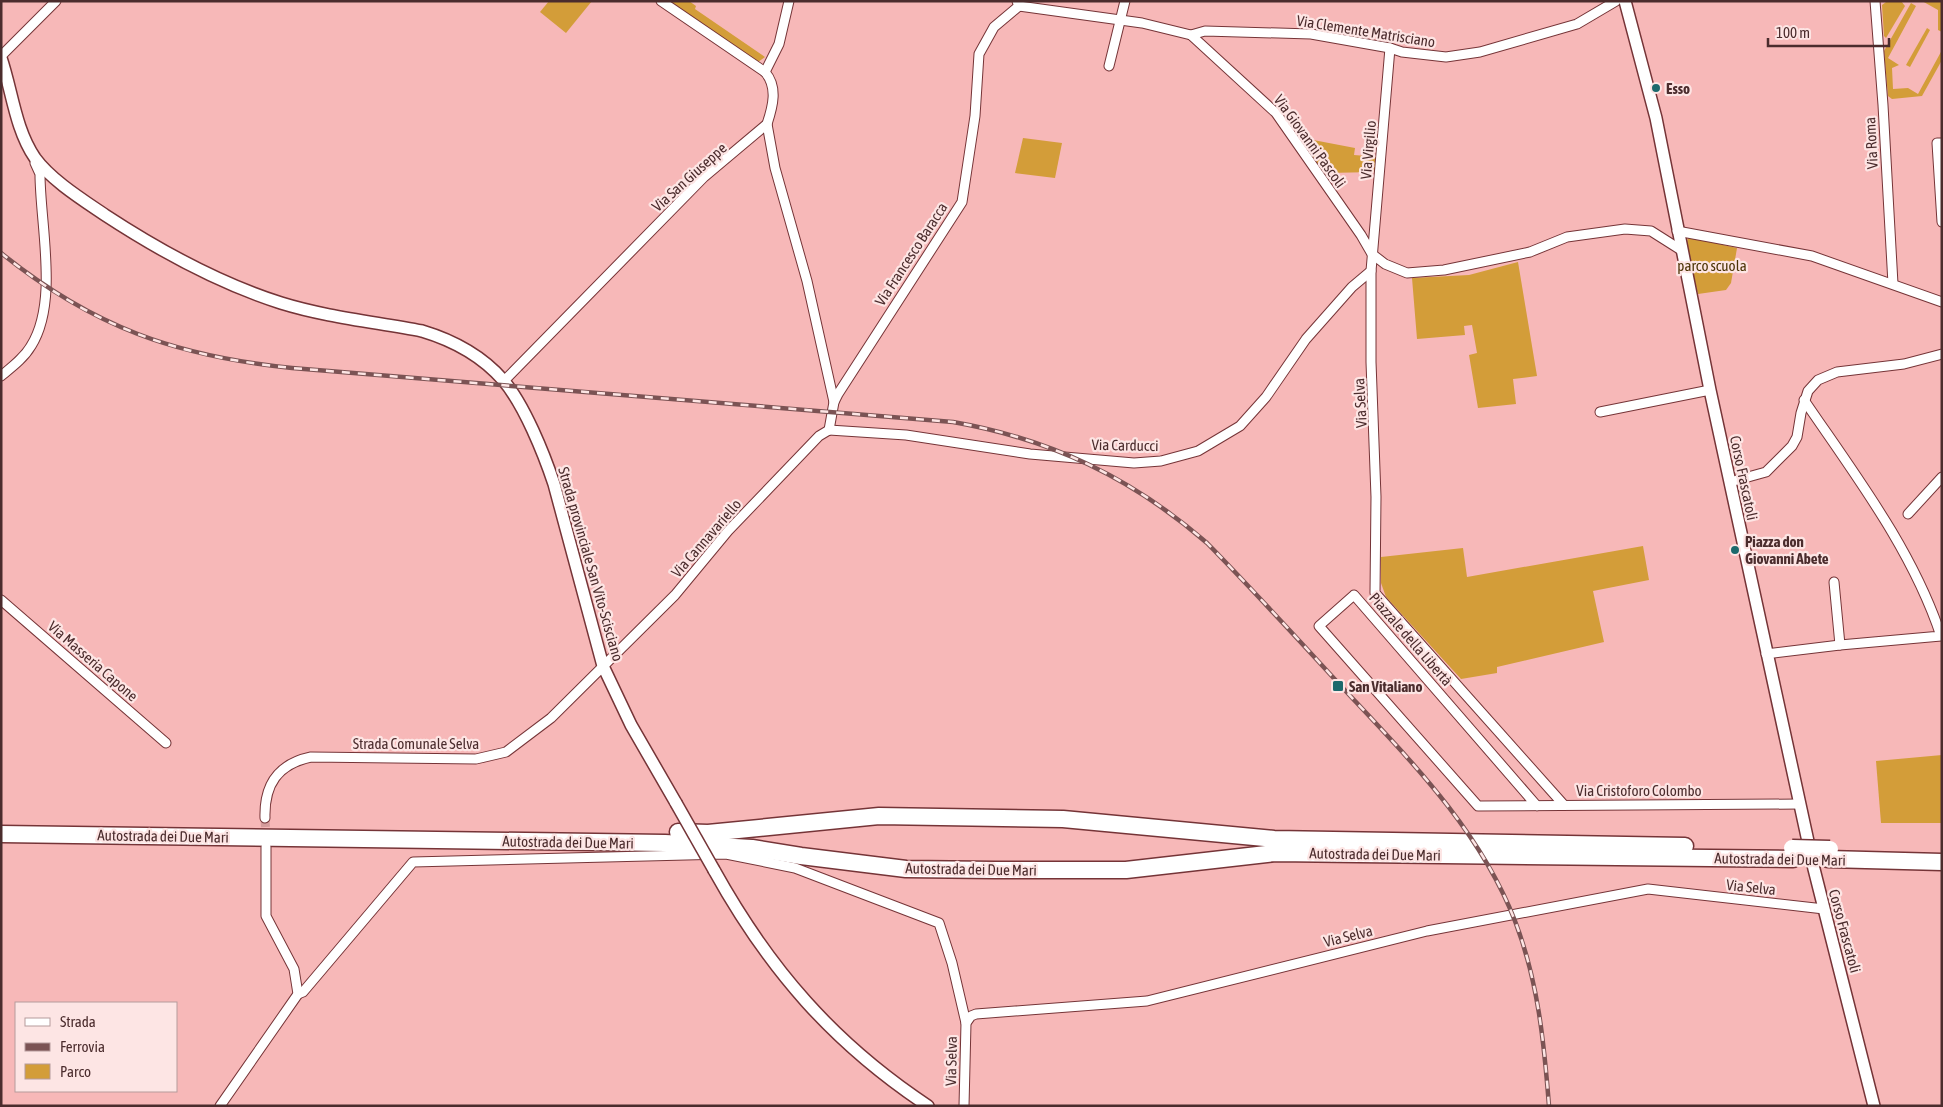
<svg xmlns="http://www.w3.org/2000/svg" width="1943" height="1107" viewBox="0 0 1943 1107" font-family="'Asap Condensed',sans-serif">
<rect width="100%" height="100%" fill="#f7b8b8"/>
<g fill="#d39d39">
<polygon points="549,1 592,1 566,33 540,12"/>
<polygon points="667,1 689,1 696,6 695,9 765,57 758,62"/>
<polygon points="1893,1 1901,1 1905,6 1886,38 1884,36 1882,5 1886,2"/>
<polygon points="1922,1 1942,1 1942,32 1938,30 1938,10"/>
<polygon points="1911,3 1916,6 1888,58 1899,65 1892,68 1893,89 1908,88 1918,94 1942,50 1942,60 1922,96 1892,99 1888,96 1884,51"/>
<polygon points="1927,28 1930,30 1910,67 1906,65"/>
<polygon points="1023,138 1062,143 1055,178 1015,173"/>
<polygon points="1308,139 1355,148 1354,155 1379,157 1376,172 1326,173 1321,170 1306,148"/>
<polygon points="1688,237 1737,248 1731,283 1726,290 1698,294 1686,248"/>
<polygon points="1518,262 1537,376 1513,379 1516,404 1478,408 1469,355 1477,353 1472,325 1464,326 1465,335 1417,339 1412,278 1469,275"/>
<polygon points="1643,546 1649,580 1593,591 1604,642 1497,667 1497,673 1461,679 1386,597 1381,583 1381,557 1463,548 1467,577"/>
<polygon points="1942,755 1942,823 1881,823 1876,761"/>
</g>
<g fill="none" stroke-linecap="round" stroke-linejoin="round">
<polyline stroke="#d59c9c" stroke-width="9" stroke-dasharray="9 4.5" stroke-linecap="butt" points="265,818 266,840"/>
<g stroke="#753437" stroke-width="11">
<g id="minor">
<polyline points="1017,1 1019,6 1142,23 1191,35 1276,113 1361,235 1372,254 1385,264 1407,273 1444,270 1530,252 1567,237 1625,229 1651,231 1681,250"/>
<polyline points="1875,1 1883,105 1893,284"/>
<polyline points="1191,35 1205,31 1311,34 1390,48 1402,52 1446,57 1480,52 1577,24 1616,1"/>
<polyline points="1390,48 1371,271 1371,362 1376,497 1375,593 1563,804"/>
<polyline points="1,56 56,1"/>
<polyline points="1109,66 1125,1"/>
<polyline points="765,72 779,44 789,1"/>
<polyline points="767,124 775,168 807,281 834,402"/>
<polyline points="1942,143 1937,143 1942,222"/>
<polyline points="1677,231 1812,256 1942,302"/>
<path d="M1 376C12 367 24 358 31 346 59 302 40 224 40 174L35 163 36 159"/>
<path d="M504 381 704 177 767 124C773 106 778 87 765 72L661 1"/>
<polyline points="1600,412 1710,390"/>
<polyline points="829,430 906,435 1030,454 1134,463 1161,461 1198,451 1240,426 1266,397 1306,339 1352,287 1371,271"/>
<polyline points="829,430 834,402 838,394 962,202 975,116 979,54 994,27 1019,6"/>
<polyline points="1730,482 1766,472 1792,446 1797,437 1801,413 1808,391 1818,380 1837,372 1904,364 1942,354"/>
<polyline points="1908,514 1942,477"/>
<polyline points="1834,582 1840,645"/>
<polyline points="1,600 166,743"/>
<path d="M1766 654 1840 645 1941 636C1912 549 1855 475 1804 400"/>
<polyline points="1537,806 1354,595 1319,626 1478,806 1800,804"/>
<path d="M265 818C264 784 278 764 311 757L476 759 506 752 551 718 675 595 728 531 819 436 829 430"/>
<polyline points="298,994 303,992 413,862 726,854 795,868 939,923 952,963 966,1023"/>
<polyline points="220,1106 298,994 294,969 266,916 266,847"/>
<polyline points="964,1106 966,1023 971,1016 976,1014 1147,1001 1427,931 1648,889 1824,909"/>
</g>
</g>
<g stroke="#753437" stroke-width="14">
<g id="tertiary">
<polyline points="1625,1 1656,118 1710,390 1814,869 1874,1106"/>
<path d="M1 58C12 90 15 129 35 158 51 180 83 200 105 215 160 251 218 283 281 303 326 317 375 322 422 331 452 340 482 356 503 380 524 404 544 454 554 484L603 666 631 725 676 803"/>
<path d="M714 870C769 969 833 1043 928 1106"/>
</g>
</g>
<g stroke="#753437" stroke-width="19">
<g id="motorway">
<polyline points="678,832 708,833 879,816 1063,819 1274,839 1685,846"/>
<polyline points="1,834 665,843 752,848 801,856 906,869 995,870 1126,870 1275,853 1793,859"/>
<polyline points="1828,859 1942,862"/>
</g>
</g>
<use href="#minor" stroke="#fff" stroke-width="9"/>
<use href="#tertiary" stroke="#fff" stroke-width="11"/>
<use href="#motorway" stroke="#fff" stroke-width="16"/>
<g stroke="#7b5354" stroke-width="4.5">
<path id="rail" d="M1 253C93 327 175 356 292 368L953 422C1051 439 1132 478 1207 543 1253 590 1297 638 1341 686 1408 758 1479 828 1515 921 1538 981 1544 1042 1549 1106"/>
</g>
<use href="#rail" stroke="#fde5e4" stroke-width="2.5" stroke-dasharray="8" stroke-linecap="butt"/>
<g stroke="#753437" stroke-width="14" stroke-linecap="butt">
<polyline id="tertiary-bridge" points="676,803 714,870"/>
</g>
<g stroke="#753437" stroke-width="19" stroke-linecap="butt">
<polyline id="motorway-bridge" points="1792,848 1830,849"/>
</g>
<use href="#tertiary-bridge" stroke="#fff" stroke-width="11"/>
<use href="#motorway-bridge" stroke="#fff" stroke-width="16"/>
</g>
<g fill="#1c696c" stroke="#fde5e4" stroke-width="2">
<circle cx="1656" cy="88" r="5"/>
<circle cx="1735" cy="550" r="5"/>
<rect x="1332" y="680" width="12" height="12" rx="2.5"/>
</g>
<g text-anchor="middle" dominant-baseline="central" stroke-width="4.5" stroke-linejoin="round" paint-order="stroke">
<g font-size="15" fill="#4b2c2d" stroke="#fde5e4">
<text transform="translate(1366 31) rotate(9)">Via Clemente Matrisciano</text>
<text transform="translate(1310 141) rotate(54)">Via Giovanni Pascoli</text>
<text transform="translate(1871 143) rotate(-93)">Via Roma</text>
<text transform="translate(1368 150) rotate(-85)">Via Virgilio</text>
<text transform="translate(689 177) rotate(-42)">Via San Giuseppe</text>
<text transform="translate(911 254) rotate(-57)">Via Francesco Baracca</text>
<text transform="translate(1360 403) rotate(-93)">Via Selva</text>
<text transform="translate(1125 445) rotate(1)">Via Carducci</text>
<text transform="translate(1744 478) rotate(78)">Corso Frascatoli</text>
<text transform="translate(706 538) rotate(-49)">Via Cannavariello</text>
<text transform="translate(591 564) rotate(74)">Strada provinciale San Vito-Scisciano</text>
<text transform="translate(1411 639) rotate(49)">Piazzale della Libertà</text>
<text transform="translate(93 661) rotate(41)">Via Masseria Capone</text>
<text x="416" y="743">Strada Comunale Selva</text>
<text x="1639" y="790">Via Cristoforo Colombo</text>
<text transform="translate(163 836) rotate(1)">Autostrada dei Due Mari</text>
<text transform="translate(568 842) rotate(1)">Autostrada dei Due Mari</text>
<text transform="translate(1375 854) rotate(1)">Autostrada dei Due Mari</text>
<text transform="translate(1780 859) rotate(1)">Autostrada dei Due Mari</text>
<text transform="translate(971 869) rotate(1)">Autostrada dei Due Mari</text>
<text transform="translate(1751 887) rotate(6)">Via Selva</text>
<text transform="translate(1845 931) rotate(75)">Corso Frascatoli</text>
<text transform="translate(1348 936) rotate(-14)">Via Selva</text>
<text transform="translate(951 1061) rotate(-89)">Via Selva</text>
</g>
<g font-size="15" font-weight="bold" fill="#4b2c2d" stroke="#fde5e4" text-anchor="start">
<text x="1666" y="88">Esso</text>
<text x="1745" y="541">Piazza don<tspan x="1745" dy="17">Giovanni Abete</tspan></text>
<text x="1349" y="686">San Vitaliano</text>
</g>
<g font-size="15" fill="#4c3406" stroke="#fde5e4">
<text x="1712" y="265">parco scuola</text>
</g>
</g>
<rect width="1943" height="1107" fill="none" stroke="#4b2c2d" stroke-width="5"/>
<rect x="15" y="1002" width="162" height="90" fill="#fde5e4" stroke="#b69b9b"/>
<rect x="25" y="1018" width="25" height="8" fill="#ffffff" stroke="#b69b9b"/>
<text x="60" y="1027" font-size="15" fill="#4b2c2d">Strada</text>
<rect x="25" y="1043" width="25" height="8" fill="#7b5354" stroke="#b69b9b"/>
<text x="60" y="1052" font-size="15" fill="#4b2c2d">Ferrovia</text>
<rect x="25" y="1064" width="25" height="15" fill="#d39d39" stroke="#b69b9b"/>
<text x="60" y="1077" font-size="15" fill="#4b2c2d">Parco</text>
<path d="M1768 38v8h121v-8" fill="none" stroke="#4b2c2d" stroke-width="2.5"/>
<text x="1776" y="38" font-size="15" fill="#4b2c2d" stroke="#fde5e4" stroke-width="4" paint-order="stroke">100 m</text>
</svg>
